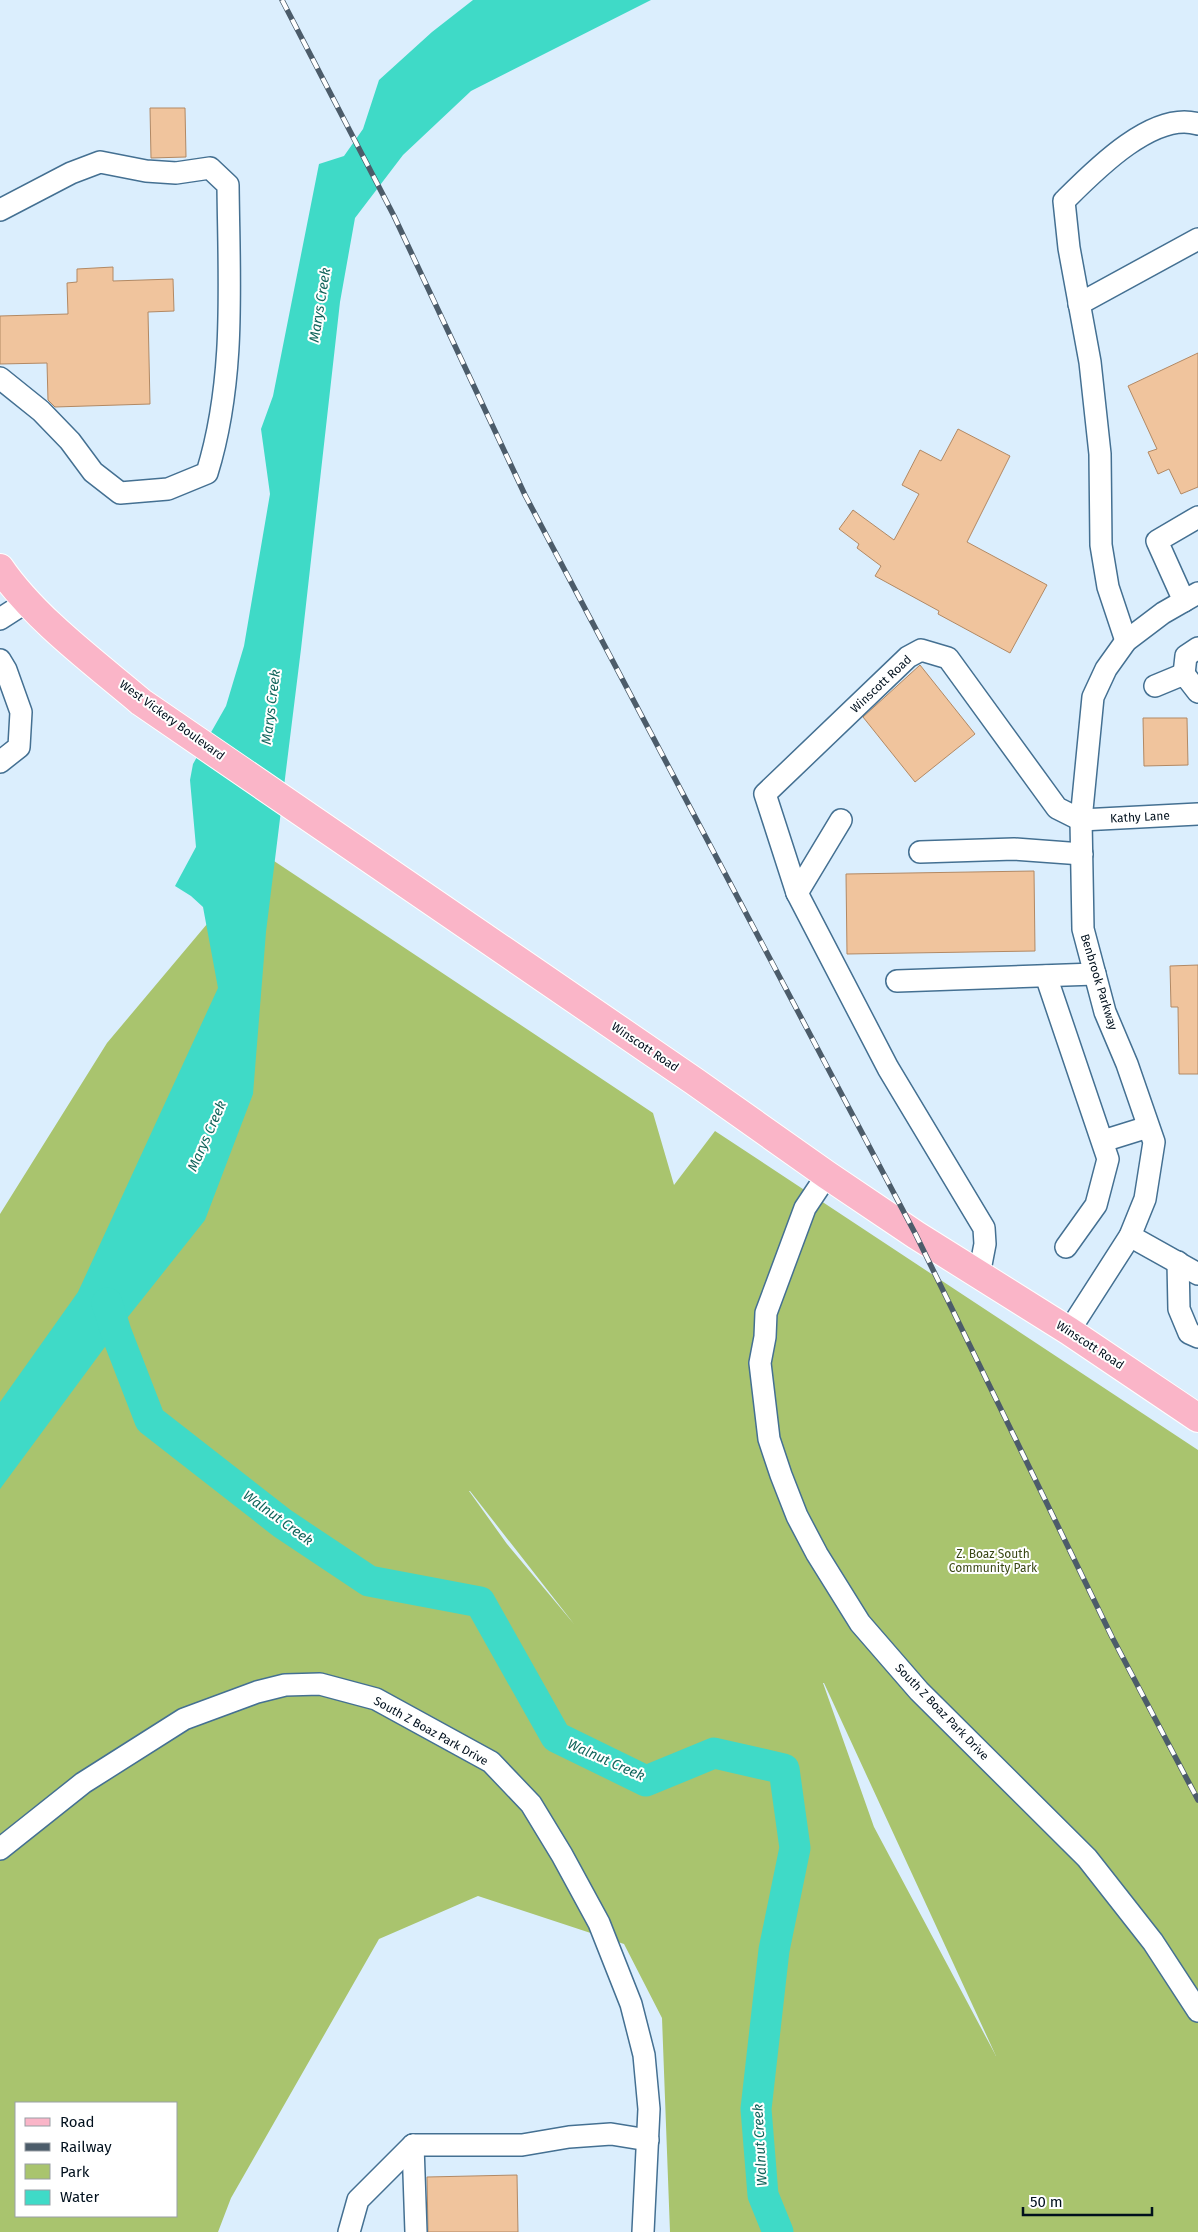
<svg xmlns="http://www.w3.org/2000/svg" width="1198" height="2232" viewBox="0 0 1198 2232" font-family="'Fira Sans',sans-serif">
<rect width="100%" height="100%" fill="#dbeefd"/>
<path fill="#a9c46e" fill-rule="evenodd" d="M265 855 653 1113 674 1185 715 1131 1198 1450V2232H670L662 2018 624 1944 478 1896 379 1939 231 2198 218 2232H0V1214L107 1043ZM469 1491H470L574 1624 507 1544ZM823 1683H824L996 2056 874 1827ZM16 2103H176V2216H16Z"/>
<polygon fill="#3fdac7" points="473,0 651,0 471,91 403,155 355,218 340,302 301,649 266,932 253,1094 205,1220 116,1332 0,1489 0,1402 78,1292 218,988 203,907 191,896 175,886 196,847 190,780 193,764 226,706 244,646 270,494 261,429 273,396 319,164 344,156 363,129 379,80 432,32"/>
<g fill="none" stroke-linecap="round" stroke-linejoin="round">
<polyline stroke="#3fdac7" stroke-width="31" points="107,1303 116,1332 150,1420 282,1523 369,1581 480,1602 556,1737 646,1781 714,1753 784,1769 795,1848 774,1950 756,2109 763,2195 778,2232"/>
</g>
<g fill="#f0c49d" stroke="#b28964">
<polygon points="150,108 185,108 186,157 151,158"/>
<polygon points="113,267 113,281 173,279 174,311 148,312 150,404 55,407 48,400 47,363 0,364 0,316 68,314 67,283 77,282 77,269"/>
<polygon points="1198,353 1198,487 1181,494 1169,469 1158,474 1148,452 1157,449 1128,386"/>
<polygon points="958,429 1010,456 967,542 1047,585 1010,653 938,614 939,611 875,576 881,566 857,548 859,544 839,529 853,510 894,540 919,494 902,485 920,450 941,461"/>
<polygon points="920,665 975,734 915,782 863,717"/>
<polygon points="1143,718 1187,718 1188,765 1144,766"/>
<polygon points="1034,871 1035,951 847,954 846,874"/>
<polygon points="1198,965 1198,1074 1179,1074 1178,1007 1171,1007 1170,966"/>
<polygon points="517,2175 518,2232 428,2232 427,2177"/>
</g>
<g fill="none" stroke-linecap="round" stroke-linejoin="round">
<g stroke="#447092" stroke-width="24">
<g id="minor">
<path d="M0 210 71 173 100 162 146 171 176 173 210 168 228 185C229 282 236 379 207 473L168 489 120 493 93 472 70 441 41 411 0 378"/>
<polyline points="1079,304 1198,239"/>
<polyline points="1184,601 1157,541 1198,517"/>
<polyline points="0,619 28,601"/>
<path d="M1126 641 1108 587 1101 545 1100 454 1090 362 1069 248 1064 201C1093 172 1153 110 1198 124"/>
<polyline points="0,660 6,670 21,712 19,747 0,762"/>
<polyline points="1184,674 1186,656 1198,648"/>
<polyline points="1155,686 1184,674 1198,692"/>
<polyline points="841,820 797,893 888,1068 984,1228 985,1244 979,1275"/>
<polyline points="920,852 1014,849 1082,854"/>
<polyline points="797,893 765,794 908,657 921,650 948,658 1057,808 1081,820 1198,814"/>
<polyline points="1046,976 1108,1159 1096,1205 1066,1247"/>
<polyline points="897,981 1095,974"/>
<polyline points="1103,1141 1148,1127"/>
<polyline points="827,1175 805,1208 766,1313 765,1337 760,1363 769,1439 781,1475 797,1516 817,1554 860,1623 919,1691 1087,1858 1153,1942 1198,2011"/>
<polyline points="1130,1236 1198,1274"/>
<polyline points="1178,1262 1179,1309 1189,1333 1198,1337"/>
<polyline points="1069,1331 1130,1236 1145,1199 1154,1142 1127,1064 1105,1012 1083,929 1081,820 1093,697 1106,669 1126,641 1163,613 1198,593"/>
<polyline points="0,1849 83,1783 184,1719 257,1692 285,1685 320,1684 376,1699 491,1762 531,1804 562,1855 599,1923 631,2004 644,2055 649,2109 643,2232"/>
<polyline points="413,2145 416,2232"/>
<polyline points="349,2232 358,2200 413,2145 522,2145 569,2137 611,2134 648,2140"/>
</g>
</g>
<g stroke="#fff" stroke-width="30">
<path id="major" d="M0 568C34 618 95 663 141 702L694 1081 827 1175 916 1235 1069 1331 1198 1418"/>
</g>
<use href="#minor" stroke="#fff" stroke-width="21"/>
<use href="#major" stroke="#fab5c8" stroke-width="28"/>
<g stroke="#4c5c6a" stroke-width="5.5">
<polyline id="rail" points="282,0 394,216 525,495 916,1235 1112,1637 1198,1800"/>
</g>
<use href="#rail" stroke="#fff" stroke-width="4" stroke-dasharray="11" stroke-linecap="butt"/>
</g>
<g text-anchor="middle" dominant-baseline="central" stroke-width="4" stroke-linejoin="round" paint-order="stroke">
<g font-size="12" fill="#01101d" stroke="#fff">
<text transform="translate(881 684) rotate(-43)">Winscott Road</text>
<text transform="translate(172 720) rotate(36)">West Vickery Boulevard</text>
<text transform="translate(1140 817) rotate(-3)">Kathy Lane</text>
<text transform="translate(1099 982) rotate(73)">Benbrook Parkway</text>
<text transform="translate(645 1047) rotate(34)">Winscott Road</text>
<text transform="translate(1090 1345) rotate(33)">Winscott Road</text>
<text transform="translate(942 1712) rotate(46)">South Z Boaz Park Drive</text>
<text transform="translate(431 1731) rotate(29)">South Z Boaz Park Drive</text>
</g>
<g font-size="12" fill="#3a4815" stroke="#fff">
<text x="993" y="1554">Z. Boaz South<tspan x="993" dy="14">Community Park</tspan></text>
</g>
<g font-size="14" font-style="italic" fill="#12655c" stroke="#fff">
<text transform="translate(320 305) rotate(-81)">Marys Creek</text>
<text transform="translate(271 707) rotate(-83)">Marys Creek</text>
<text transform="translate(207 1136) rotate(-66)">Marys Creek</text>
<text transform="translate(278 1518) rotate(36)">Walnut Creek</text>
<text transform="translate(606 1760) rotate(24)">Walnut Creek</text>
<text transform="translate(760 2145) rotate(-93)">Walnut Creek</text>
</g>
</g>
<rect x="15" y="2102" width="162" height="115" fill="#ffffff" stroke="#999fa5"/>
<rect x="25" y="2118" width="25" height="8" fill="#fab5c8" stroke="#999fa5"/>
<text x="60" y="2127" font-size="15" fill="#01101d">Road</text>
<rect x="25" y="2143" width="25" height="8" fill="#4c5c6a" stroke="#999fa5"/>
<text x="60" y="2152" font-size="15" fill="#01101d">Railway</text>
<rect x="25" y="2164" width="25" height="15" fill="#a9c46e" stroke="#999fa5"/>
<text x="60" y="2177" font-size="15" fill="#01101d">Park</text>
<rect x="25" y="2190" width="25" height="15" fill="#3fdac7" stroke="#999fa5"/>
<text x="60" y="2202" font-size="15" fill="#01101d">Water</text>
<path d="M1023 2207v8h129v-8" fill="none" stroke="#01101d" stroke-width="2.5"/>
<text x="1030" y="2207" font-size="15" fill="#01101d" stroke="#ffffff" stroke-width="4" paint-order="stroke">50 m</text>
</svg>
